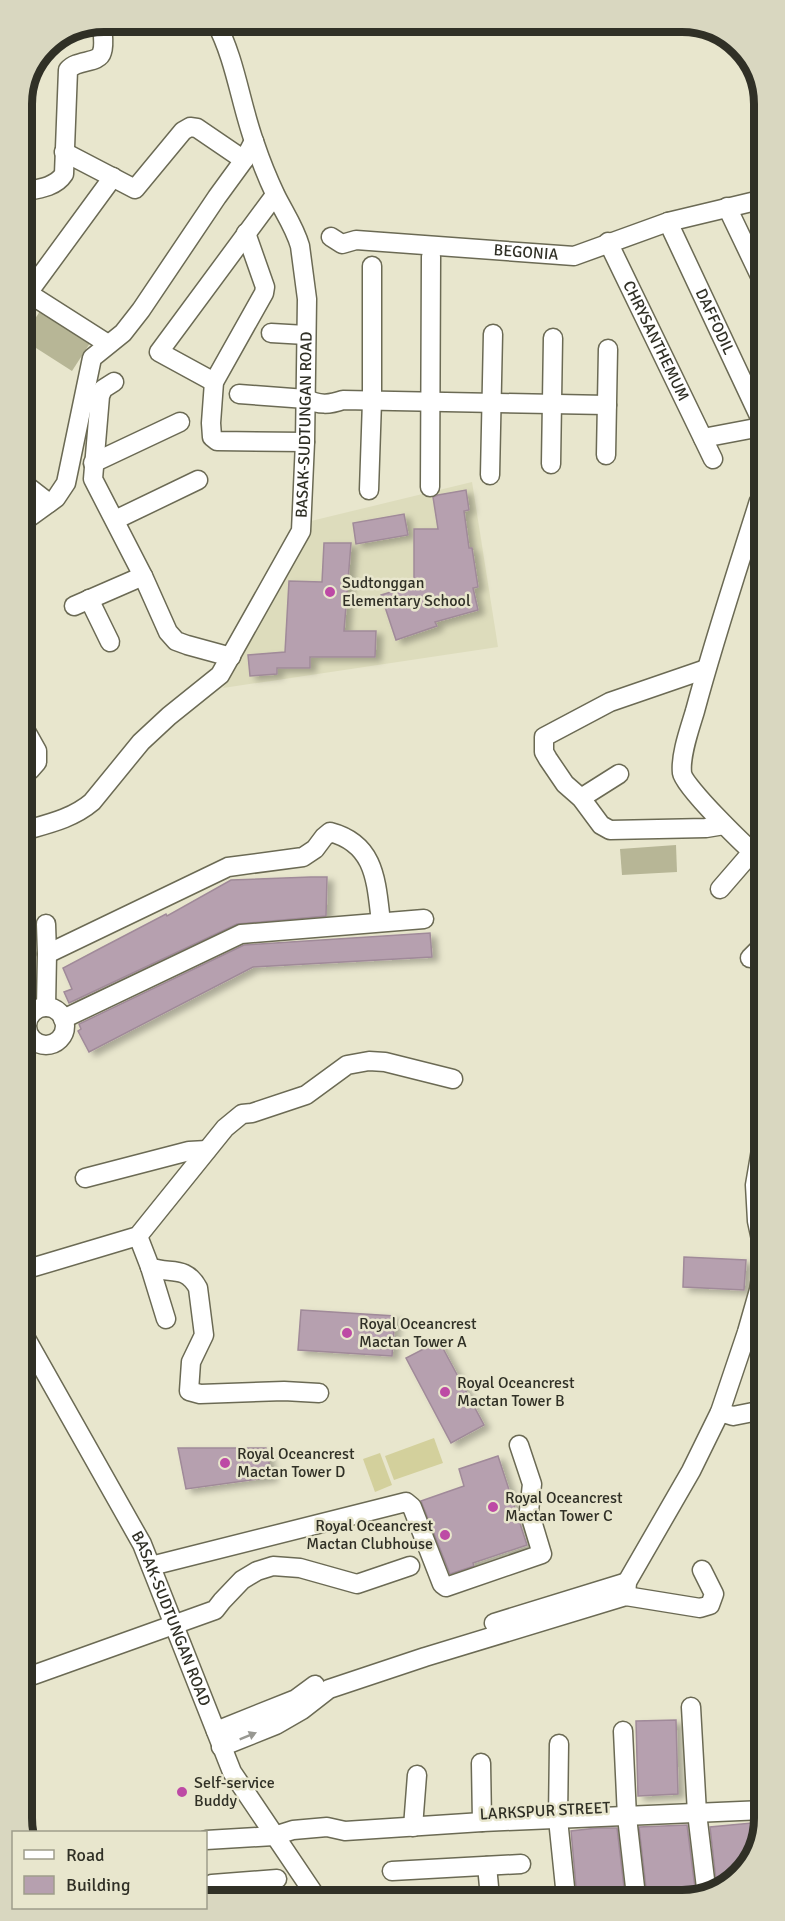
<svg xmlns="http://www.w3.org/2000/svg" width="785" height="1921" viewBox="0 0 785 1921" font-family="Signika,sans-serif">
<defs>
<filter id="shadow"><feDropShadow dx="6" dy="4" stdDeviation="3" flood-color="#0004"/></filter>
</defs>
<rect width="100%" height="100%" fill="#e8e6cd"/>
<polygon fill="#dddcbc" points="472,482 498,647 223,688 311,521"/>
<g fill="#b7b696">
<polygon points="42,308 92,340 72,371 22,339"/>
<polygon points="676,845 677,872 622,875 620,849"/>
</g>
<g fill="#d3d09c">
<polygon points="434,1438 443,1463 394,1480 385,1456"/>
<polygon points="380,1453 392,1485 375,1492 363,1459"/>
</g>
<g fill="#b6a0af" stroke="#a08a99" stroke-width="1.5" filter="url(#shadow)">
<polygon points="466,490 469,510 464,511 469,548 472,548 478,587 473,588 478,610 435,622 437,626 396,640 381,595 414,585 414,529 438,529 433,497 438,495"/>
<polygon points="404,514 408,535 356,544 353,523"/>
<polygon points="324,543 351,543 344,631 376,631 375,657 310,657 310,668 277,668 277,674 250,676 248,655 285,652 289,581 322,582"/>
<polygon points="311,877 327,877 326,916 237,924 69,1003 64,992 72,989 63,968 101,948 166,914 167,916 231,880"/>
<polygon points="430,933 432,957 253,967 89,1052 78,1031 81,1029 79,1024 244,945"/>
<polygon points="684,1257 746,1260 744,1290 683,1287"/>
<polygon points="301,1310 395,1316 392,1356 298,1350"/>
<polygon points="439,1341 484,1425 451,1443 406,1358"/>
<polygon points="178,1448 266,1448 272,1477 186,1489"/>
<polygon points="498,1456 527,1545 473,1563 474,1566 450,1574 421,1501 464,1486 459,1469"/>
<polygon points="676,1720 678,1794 638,1796 636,1721"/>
<polygon points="762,1822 747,1867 717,1889 710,1827"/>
<polygon points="687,1825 696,1896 647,1896 639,1827"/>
<polygon points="597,1828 617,1828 625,1896 577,1897 571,1831"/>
</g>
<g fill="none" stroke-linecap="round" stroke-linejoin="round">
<g stroke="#6b6a54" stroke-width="21">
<g id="minor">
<polyline points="64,152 135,189 183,131 190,127 197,128 244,160"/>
<path d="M21 192C37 189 55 188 64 174L68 70C77 59 99 64 102 52 105 44 102 31 102 22"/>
<polyline points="727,207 760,276"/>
<path id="s1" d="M668 222 761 420"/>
<polyline points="246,233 265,287 264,293 214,382 211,423 212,437 217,441 305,442"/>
<path id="s2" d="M331 237 342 244 356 240 574 256 668 222 760 200"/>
<path id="s3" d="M608 242 713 459"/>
<polyline points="28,293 108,344"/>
<polyline points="22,298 28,293 113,177"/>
<polyline points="271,333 306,335"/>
<polyline points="114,382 103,389 100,396 93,479 143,576 168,632 176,641 187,645 231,657"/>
<polyline points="214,382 159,352 275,195"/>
<path d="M239 394 306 399C319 405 329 405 343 400L607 405"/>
<polyline points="703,438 761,427"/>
<polyline points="606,455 608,349"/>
<polyline points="93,463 180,422"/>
<polyline points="551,464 553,338"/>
<polyline points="490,475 493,334"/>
<polyline points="22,482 49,503"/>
<polyline points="430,487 431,257"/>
<polyline points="369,490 372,401 372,266"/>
<path d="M759 501C737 571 714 640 695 711 690 728 680 755 682 773 684 787 748 849 762 860"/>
<polyline points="22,518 27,519 56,498 66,483 92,358 123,333 141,310 217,197 244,160 254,141"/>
<polyline points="115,520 198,480"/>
<polyline points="89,599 110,642"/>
<polyline points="74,606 143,576"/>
<polyline points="706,669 610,702 544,737 544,752 548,759 565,784 581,798 601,825 610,830 706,828 724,825"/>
<polyline points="23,726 37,751 37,762 30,770 23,773"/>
<polyline points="581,798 619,774"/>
<path id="s4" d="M23 831C47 824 72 819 92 802L141 742 169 716 220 675 301 531 305 442 307 299 300 246C295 228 284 212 276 196 268 179 261 162 255 144 240 103 236 60 215 21"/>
<polyline points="720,889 752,852"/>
<path d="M47 954 228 867 303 857 315 849 324 837 330 832C376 844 376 882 381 922"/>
<polyline points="750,958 762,946"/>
<polyline points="46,1007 47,954 46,924"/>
<circle cx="46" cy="1026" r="19"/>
<polyline points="63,1019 241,934 424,919"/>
<polyline points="85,1178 189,1151 207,1150"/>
<path d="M138 1236 150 1267C169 1275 185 1264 198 1288L204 1335 191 1362 189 1391 200 1394 284 1391 319 1393"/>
<polyline points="150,1267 166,1319"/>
<polyline points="24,1270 138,1236 225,1128 242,1114 252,1113 306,1095 347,1065 369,1061 385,1062 453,1079"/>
<path id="s5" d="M24 1335 142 1544 232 1772 317 1898"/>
<polyline points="720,1412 733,1416 763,1410"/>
<polyline points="151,1566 406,1502 412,1507 442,1584 446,1587 542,1554 529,1511 532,1484 519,1445"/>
<polyline points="626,1596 627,1582 691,1471 720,1412 747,1332 759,1290 763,1266 762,1244 757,1221 755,1185 762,1144"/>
<polyline points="494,1623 627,1582"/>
<polyline points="25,1678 215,1610 222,1601 242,1580 257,1571 273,1566 300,1568 357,1584 410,1566"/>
<polyline points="691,1707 697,1813 707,1896"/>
<polyline points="216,1731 296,1699 315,1685"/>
<polyline points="623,1731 627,1817 636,1896"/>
<polyline points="559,1744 558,1819 566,1897"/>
<polyline points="221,1747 276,1725 302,1710 329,1689 425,1657 626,1596 700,1608 710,1605 714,1594 702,1570"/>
<polyline points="481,1763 482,1822"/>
<polyline points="413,1827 417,1775"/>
<polyline points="206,1840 274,1836 293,1830 327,1827 345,1831 482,1822 764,1810"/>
<polyline points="487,1866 490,1897"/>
<polyline points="392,1871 521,1864"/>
<polyline points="206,1887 212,1884 277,1879"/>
</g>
</g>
<use href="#minor" stroke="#fff" stroke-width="18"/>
</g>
<defs><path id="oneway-solid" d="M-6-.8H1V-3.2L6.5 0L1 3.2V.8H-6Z" transform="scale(1.5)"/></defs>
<use fill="#989892" href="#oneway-solid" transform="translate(248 1736) rotate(-22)"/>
<g fill="#bd4aa5" stroke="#e8e6cd" stroke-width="2">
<circle cx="330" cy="592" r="6"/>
<circle cx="347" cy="1333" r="6"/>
<circle cx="445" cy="1392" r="6"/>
<circle cx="225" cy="1463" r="6"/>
<circle cx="493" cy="1507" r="6"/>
<circle cx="445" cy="1535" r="6"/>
<circle cx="182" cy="1792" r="6"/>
</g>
<g text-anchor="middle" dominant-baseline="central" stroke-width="5" stroke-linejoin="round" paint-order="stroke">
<g font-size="16" fill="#303026" stroke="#e8e6cd">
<text stroke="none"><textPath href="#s2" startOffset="198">BEGONIA</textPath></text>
<text stroke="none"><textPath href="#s1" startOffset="110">DAFFODIL</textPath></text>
<text stroke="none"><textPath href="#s3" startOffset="110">CHRYSANTHEMUM</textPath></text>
<text stroke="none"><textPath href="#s4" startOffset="528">BASAK-SUDTUNGAN ROAD</textPath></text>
<text stroke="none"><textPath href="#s5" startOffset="320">BASAK-SUDTUNGAN ROAD</textPath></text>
<text transform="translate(545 1811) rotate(-3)">LARKSPUR STREET</text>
</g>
<g font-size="16" fill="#303026" stroke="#e8e6cd" text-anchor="start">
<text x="342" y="583">Sudtonggan<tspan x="342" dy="18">Elementary School</tspan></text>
<text x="359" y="1324">Royal Oceancrest<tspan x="359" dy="18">Mactan Tower A</tspan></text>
<text x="457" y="1383">Royal Oceancrest<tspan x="457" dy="18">Mactan Tower B</tspan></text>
<text x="237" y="1454">Royal Oceancrest<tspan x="237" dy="18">Mactan Tower D</tspan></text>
<text x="505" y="1498">Royal Oceancrest<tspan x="505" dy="18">Mactan Tower C</tspan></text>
<text x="433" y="1526" text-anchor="end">Royal Oceancrest<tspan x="433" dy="18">Mactan Clubhouse</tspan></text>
<text x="194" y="1783">Self-service<tspan x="194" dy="18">Buddy</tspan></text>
</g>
</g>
<path d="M0 0H785V1921H0ZM104 32H682A72 72 0 0 1 754 104V1818A72 72 0 0 1 682 1890H104A72 72 0 0 1 32 1818V104A72 72 0 0 1 104 32Z" fill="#d9d7c0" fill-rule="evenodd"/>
<path fill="none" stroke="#303026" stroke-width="8" d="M104 32H682A72 72 0 0 1 754 104V1818A72 72 0 0 1 682 1890H104A72 72 0 0 1 32 1818V104A72 72 0 0 1 104 32Z"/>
<rect x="12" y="1831" width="195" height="78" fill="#e8e6cd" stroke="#9e9d8a" stroke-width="1.5"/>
<rect x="24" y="1850" width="30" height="9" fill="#ffffff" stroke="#9e9d8a" stroke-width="1.5"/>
<text x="66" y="1861" font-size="18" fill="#303026">Road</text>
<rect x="24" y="1876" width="30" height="18" fill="#b6a0af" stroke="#9e9d8a" stroke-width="1.5"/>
<text x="66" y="1891" font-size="18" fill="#303026">Building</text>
</svg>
